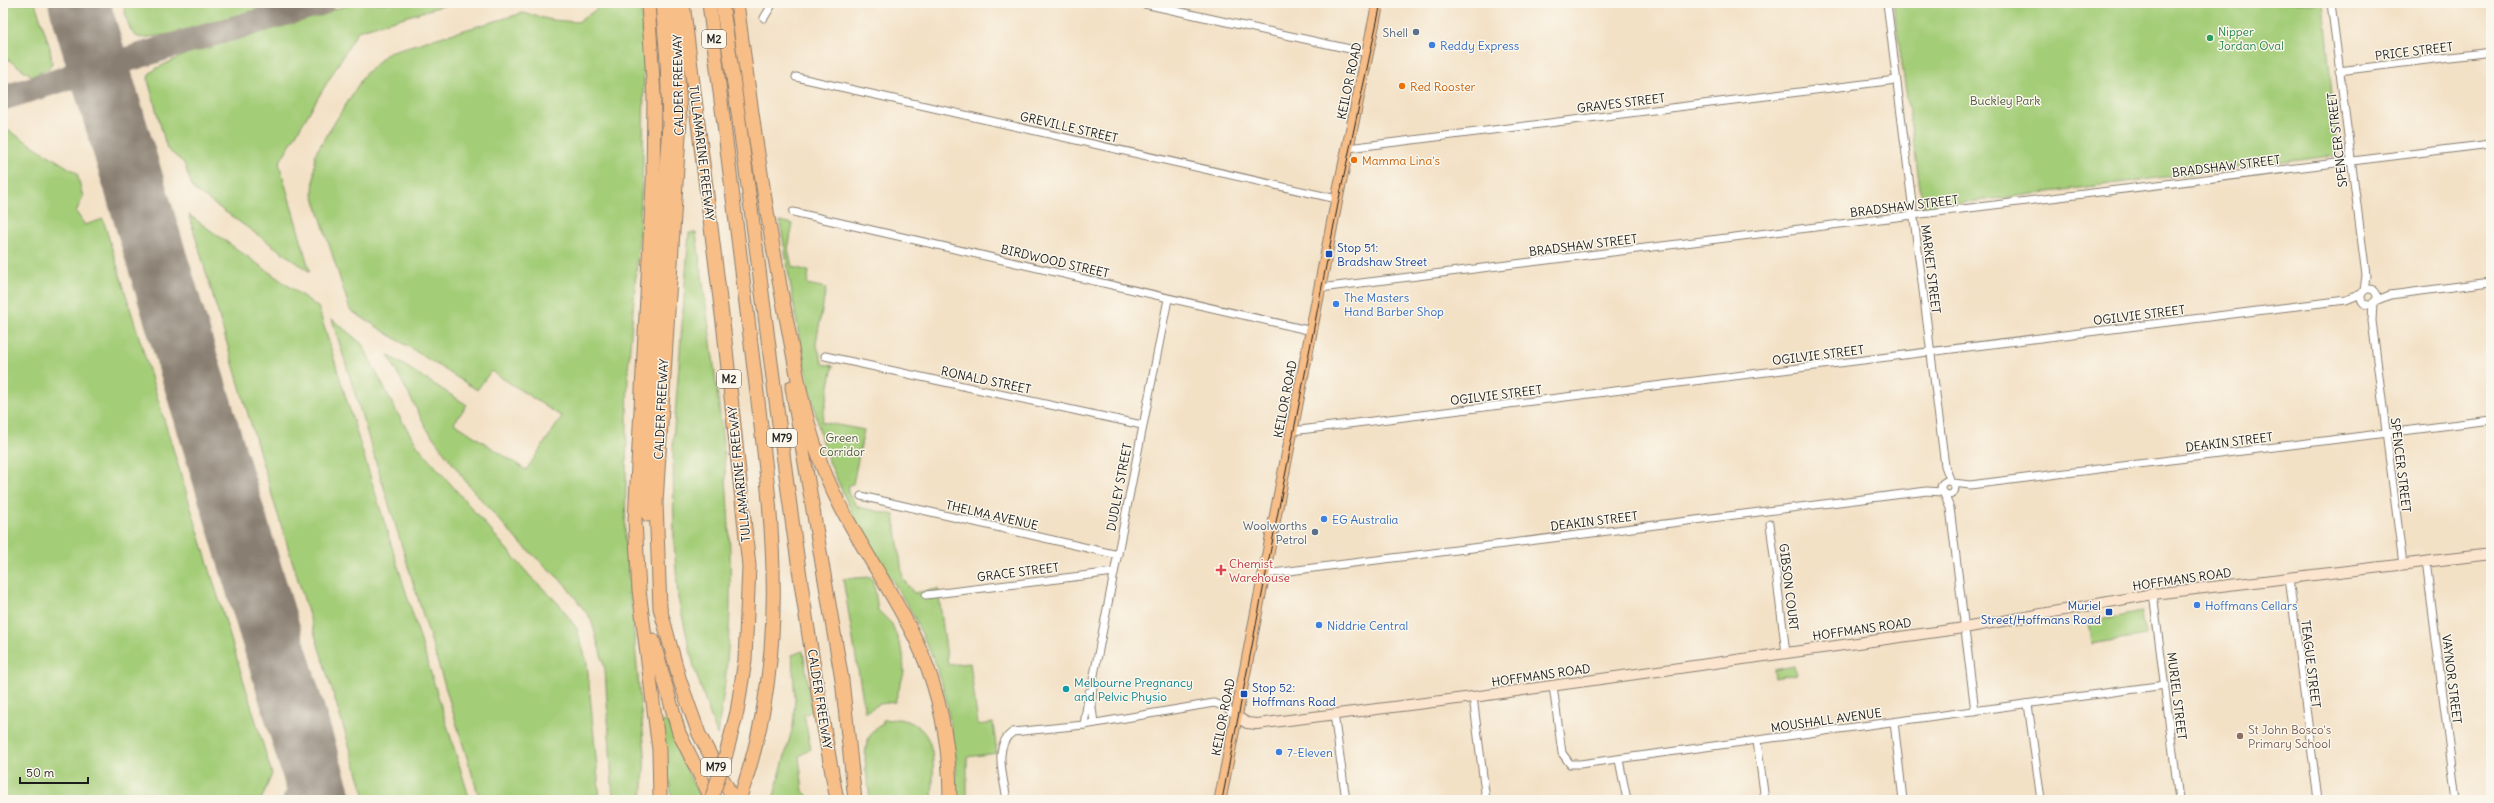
<svg xmlns="http://www.w3.org/2000/svg" width="2494" height="803" viewBox="0 0 2494 803" font-family="Delius,sans-serif">
<rect width="100%" height="100%" fill="#fbf7ec"/>
<filter id="ink" filterUnits="userSpaceOnUse"><feTurbulence type="fractalNoise" baseFrequency=".025" numOctaves="2"/><feDisplacementMap in="SourceGraphic" scale="8" xChannelSelector="R" yChannelSelector="G"/><feConvolveMatrix kernelMatrix="1 2 1 2 8 2 1 2 1" color-interpolation-filters="sRGB"/></filter>
<filter id="wash" filterUnits="userSpaceOnUse"><feTurbulence type="fractalNoise" baseFrequency=".012" numOctaves="4" result="noise"/><feDisplacementMap in="SourceGraphic" scale="16" xChannelSelector="R" yChannelSelector="G"/><feGaussianBlur stdDeviation="0.9" result="paint"/><feColorMatrix in="noise" values="0 0 0 0 0 0 0 0 0 0 0 0 0 0 0 0 0 1.4 0 .05"/><feComposite in="paint" operator="in"/></filter>
<g filter="url(#wash)">
<rect width="100%" height="100%" fill="#f3e1c6"/>
<g fill="#a4cd78" stroke="#60744a">
<polygon points="3,3 35,3 50,48 52,63 48,69 32,76 3,56"/>
<path d="M123 3H284L177 33 142 38C128 37 126 14 123 3Z"/>
<polygon points="355,3 452,3 358,31 279,163 310,272 193,189 184,163 167,149 148,80 149,74 157,68 188,53"/>
<polygon points="600,3 641,3 644,61 643,159 639,239 628,370 625,536 645,754 642,800 613,800 605,669 591,619 564,583 519,542 470,487 427,429 388,355 467,405 454,423 526,470 562,417 491,371 477,390 350,310 313,194 315,154 365,74 389,52 523,13 552,20 578,22 597,9"/>
<polygon points="1893,3 2323,3 2338,155 1923,208"/>
<polygon points="3,127 77,173 83,197 76,212 85,225 103,219 272,774 261,800 3,800"/>
<polygon points="189,215 318,307 470,800 366,800 274,502"/>
<polygon points="780,221 793,224 788,249 792,267 809,271 807,284 826,288 816,343 823,364 833,366 822,422 864,430 853,484 849,485 848,493 858,507 894,515 903,579 914,593 938,589 948,665 970,663 978,725 993,723 997,753 967,757 967,800 956,800 956,761 946,699 936,664 911,611 855,520 824,450 802,355"/>
<path d="M689 233H696C718 396 748 572 717 735L694 667 678 598 674 542 673 442Z"/>
<polygon points="332,319 362,344 396,411 417,445 530,576 559,604 577,629 587,663 600,800 480,800"/>
<polygon points="870,577 873,579 878,610 892,624 903,653 904,673 895,702 880,704 865,712 843,579"/>
<polygon points="2142,611 2145,635 2092,644 2089,621"/>
<polygon points="803,651 812,711 804,715 811,749 799,756 803,791 812,800 768,800 774,796 793,726 795,700 792,655"/>
<polygon points="1794,666 1797,674 1775,678 1774,670"/>
<path d="M899 719C941 726 933 768 932 800H870C868 775 855 737 883 724V720Z"/>
<polygon points="668,720 682,760 701,800 672,800 661,723"/>
</g>
<g fill="none" stroke-linecap="round" stroke-linejoin="round">
<g stroke="#887e71" stroke-width="25">
<path d="M66 79C82 70 90 55 89 37"/>
<polyline points="3,98 171,46 322,3"/>
<path d="M295 800C308 783 309 766 305 746"/>
</g>
<polyline stroke="#887e71" stroke-width="61" points="79,3 321,800"/>
</g>
</g>
<g filter="url(#ink)">
<g fill="none" stroke-linecap="round" stroke-linejoin="round">
<g stroke="#887e71" stroke-width="9">
<g id="street">
<polyline points="1140,3 1368,53"/>
<polyline points="1887,3 1945,466 1951,482"/>
<polyline points="2331,3 2366,275 2364,291"/>
<polyline points="764,18 773,3"/>
<polyline points="2339,71 2491,52"/>
<polyline points="796,77 1337,199"/>
<polyline points="1348,148 1896,80"/>
<polyline points="793,212 1312,331"/>
<polyline points="1320,288 2491,144"/>
<circle cx="2369" cy="297" r="8"/>
<polyline points="2375,301 2390,295 2491,282"/>
<polyline points="2373,303 2372,321 2403,565"/>
<polyline points="825,356 1142,425"/>
<polyline points="1292,431 2346,300 2361,294"/>
<circle cx="1948" cy="488" r="7"/>
<polyline points="1953,483 1970,485 2491,420"/>
<polyline points="1944,494 1950,508 1975,711"/>
<polyline points="861,496 1118,555"/>
<polyline points="1770,524 1786,653"/>
<polyline points="2426,561 2456,800"/>
<polyline points="1265,574 1927,491 1942,492"/>
<polyline points="2289,578 2318,800"/>
<polyline points="2153,594 2179,800"/>
<polyline points="926,595 1114,572"/>
<polyline points="1553,686 1562,753 1570,764 1580,764 2165,685"/>
<polyline points="1473,697 1486,800"/>
<polyline points="2028,704 2041,800"/>
<polyline points="1334,714 1346,800"/>
<polyline points="1894,722 1903,800"/>
<polyline points="1094,723 1092,708 1093,680 1168,299"/>
<polyline points="1084,725 1089,692"/>
<polyline points="1757,741 1765,800"/>
<polyline points="1619,760 1627,800"/>
<path d="M1007 800C1004 779 992 745 1013 732L1084 725 1214 703 1226 707 1237 717"/>
</g>
</g>
<g stroke="#887e71" stroke-width="12">
<polyline id="secondary" points="1237,717 1247,723 1257,724 1473,697 1964,628 2153,594 2491,554"/>
</g>
<g stroke="#887e71" stroke-width="13">
<polyline id="primary" points="1220,800 1337,199 1378,3"/>
</g>
<g stroke="#887e71" stroke-width="15">
<g id="highway">
<polyline points="648,3 654,96 653,184 635,521 639,590 659,750 660,800"/>
<polyline points="675,3 680,119 656,503 660,608 680,681 699,734 734,800"/>
<polyline points="683,3 724,331 749,566 745,660 737,712 726,754"/>
<path d="M709 3C723 114 736 225 750 336 769 497 796 643 739 800"/>
<path d="M722 3C763 268 787 536 837 800"/>
<path d="M737 3C751 109 766 217 787 322 795 364 802 407 816 449 838 517 883 573 915 638 939 688 950 744 950 800"/>
<polyline points="792,387 842,680 855,800"/>
<polyline points="648,515 647,450 669,124 667,60 662,3"/>
<polyline points="653,640 679,733 712,800"/>
</g>
</g>
<use href="#street" stroke="#fff" stroke-width="7"/>
<use href="#secondary" stroke="#fce5cf" stroke-width="10"/>
<use href="#primary" stroke="#f7be88" stroke-width="11"/>
<use href="#highway" stroke="#f7be88" stroke-width="13"/>
<polyline stroke="#1c1c1c" stroke-width="1" points="1222,800 1339,199 1381,3"/>
<g stroke="#887e71" stroke-width="15" stroke-linecap="butt">
<polyline id="highway-bridge" points="711,800 726,754"/>
</g>
<use href="#highway-bridge" stroke="#f7be88" stroke-width="13"/>
</g>
</g>
<g fill="#5c6f8a" stroke="#fbf7ec" stroke-width="1.5">
<circle cx="1416" cy="32" r="4"/>
<circle cx="1315" cy="532" r="4"/>
</g>
<circle fill="#2e9e5b" stroke="#fbf7ec" stroke-width="1.5" cx="2210" cy="38" r="4"/>
<g fill="#3f7fe0" stroke="#fbf7ec" stroke-width="1.5">
<circle cx="1432" cy="45" r="4"/>
<circle cx="1336" cy="304" r="4"/>
<circle cx="1324" cy="519" r="4"/>
<circle cx="2197" cy="605" r="4"/>
<circle cx="1319" cy="625" r="4"/>
<circle cx="1279" cy="752" r="4"/>
</g>
<g fill="#e8710a" stroke="#fbf7ec" stroke-width="1.5">
<circle cx="1402" cy="86" r="4"/>
<circle cx="1354" cy="160" r="4"/>
</g>
<g fill="#1a4fb4" stroke="#fbf7ec" stroke-width="1.5">
<rect x="1325" y="250" width="8" height="8" rx="2"/>
<rect x="2105" y="608" width="8" height="8" rx="2"/>
<rect x="1240" y="690" width="8" height="8" rx="2"/>
</g>
<path fill="#e0444e" stroke="#fbf7ec" stroke-width="1.5" d="M1219 564h4v4h4v4h-4v4h-4v-4h-4v-4h4z"/>
<circle fill="#0f9aa8" stroke="#fbf7ec" stroke-width="1.5" cx="1066" cy="689" r="4"/>
<circle fill="#8d6e63" stroke="#fbf7ec" stroke-width="1.5" cx="2240" cy="736" r="4"/>
<g text-anchor="middle" dominant-baseline="central" stroke-width="3" stroke-linejoin="round" paint-order="stroke">
<g fill="#fbf7ec" stroke="#5f5e5a" stroke-width="1">
<rect x="702" y="30" width="24" height="18" rx="3"/>
<rect x="717" y="370" width="24" height="18" rx="3"/>
<rect x="767" y="429" width="30" height="18" rx="3"/>
<rect x="701" y="758" width="30" height="18" rx="3"/>
</g>
<g font-size="11" font-weight="bold" fill="#1c1c1c">
<text x="714" y="39">M2</text>
<text x="729" y="379">M2</text>
<text x="782" y="438">M79</text>
<text x="716" y="767">M79</text>
</g>
<g font-size="12" fill="#27864d" stroke="#fbf7ec" text-anchor="start">
<text x="2218" y="31">Nipper<tspan x="2218" dy="14">Jordan Oval</tspan></text>
</g>
<g font-size="12" fill="#4e5e75" stroke="#fbf7ec" text-anchor="end">
<text x="1408" y="32">Shell</text>
<text x="1307" y="525">Woolworths<tspan x="1307" dy="14">Petrol</tspan></text>
</g>
<g font-size="12" fill="#366cbe" stroke="#fbf7ec" text-anchor="start">
<text x="1440" y="45">Reddy Express</text>
<text x="1344" y="297">The Masters<tspan x="1344" dy="14">Hand Barber Shop</tspan></text>
<text x="1332" y="519">EG Australia</text>
<text x="2205" y="605">Hoffmans Cellars</text>
<text x="1327" y="625">Niddrie Central</text>
<text x="1287" y="752">7-Eleven</text>
</g>
<g font-size="12" fill="#1c1c1c" stroke="#fbf7ec">
<text transform="translate(2414 51) rotate(-7)">PRICE STREET</text>
<text transform="translate(1349 81) rotate(-78)">KEILOR ROAD</text>
<text transform="translate(678 85) rotate(-91)">CALDER FREEWAY</text>
<text transform="translate(1621 103) rotate(-7)">GRAVES STREET</text>
<text transform="translate(1069 127) rotate(13)">GREVILLE STREET</text>
<text transform="translate(2337 140) rotate(-97)">SPENCER STREET</text>
<text transform="translate(702 153) rotate(83)">TULLAMARINE FREEWAY</text>
<text transform="translate(2226 166) rotate(-7)">BRADSHAW STREET</text>
<text transform="translate(1904 206) rotate(-7)">BRADSHAW STREET</text>
<text transform="translate(1583 245) rotate(-7)">BRADSHAW STREET</text>
<text transform="translate(1055 261) rotate(13)">BIRDWOOD STREET</text>
<text transform="translate(1931 269) rotate(83)">MARKET STREET</text>
<text transform="translate(2139 315) rotate(-7)">OGILVIE STREET</text>
<text transform="translate(1818 355) rotate(-7)">OGILVIE STREET</text>
<text transform="translate(986 380) rotate(12)">RONALD STREET</text>
<text transform="translate(1496 395) rotate(-7)">OGILVIE STREET</text>
<text transform="translate(1285 399) rotate(-79)">KEILOR ROAD</text>
<text transform="translate(661 409) rotate(-87)">CALDER FREEWAY</text>
<text transform="translate(2229 442) rotate(-7)">DEAKIN STREET</text>
<text transform="translate(2401 465) rotate(83)">SPENCER STREET</text>
<text transform="translate(739 474) rotate(-96)">TULLAMARINE FREEWAY</text>
<text transform="translate(1119 487) rotate(-79)">DUDLEY STREET</text>
<text transform="translate(992 515) rotate(13)">THELMA AVENUE</text>
<text transform="translate(1594 521) rotate(-7)">DEAKIN STREET</text>
<text transform="translate(1018 572) rotate(-7)">GRACE STREET</text>
<text transform="translate(2182 579) rotate(-8)">HOFFMANS ROAD</text>
<text transform="translate(1789 587) rotate(83)">GIBSON COURT</text>
<text transform="translate(1862 629) rotate(-8)">HOFFMANS ROAD</text>
<text transform="translate(2311 664) rotate(83)">TEAGUE STREET</text>
<text transform="translate(1541 675) rotate(-8)">HOFFMANS ROAD</text>
<text transform="translate(2452 679) rotate(83)">VAYNOR STREET</text>
<text transform="translate(2177 696) rotate(83)">MURIEL STREET</text>
<text transform="translate(820 699) rotate(81)">CALDER FREEWAY</text>
<text transform="translate(1223 717) rotate(-79)">KEILOR ROAD</text>
<text transform="translate(1826 720) rotate(-8)">MOUSHALL AVENUE</text>
</g>
<g font-size="12" fill="#c56008" stroke="#fbf7ec" text-anchor="start">
<text x="1410" y="86">Red Rooster</text>
<text x="1362" y="160">Mamma Lina's</text>
</g>
<g font-size="12" fill="#4c5a3c" stroke="#fbf7ec">
<text x="2005" y="100">Buckley Park</text>
<text x="842" y="437">Green<tspan x="842" dy="14">Corridor</tspan></text>
</g>
<g font-size="12" fill="#164399" stroke="#fbf7ec" text-anchor="start">
<text x="1337" y="247">Stop 51:<tspan x="1337" dy="14">Bradshaw Street</tspan></text>
<text x="2101" y="605" text-anchor="end">Muriel<tspan x="2101" dy="14">Street/Hoffmans Road</tspan></text>
<text x="1252" y="687">Stop 52:<tspan x="1252" dy="14">Hoffmans Road</tspan></text>
</g>
<g font-size="12" fill="#be3a42" stroke="#fbf7ec" text-anchor="start">
<text x="1229" y="563">Chemist<tspan x="1229" dy="14">Warehouse</tspan></text>
</g>
<g font-size="12" fill="#0d838f" stroke="#fbf7ec" text-anchor="start">
<text x="1074" y="682">Melbourne Pregnancy<tspan x="1074" dy="14">and Pelvic Physio</tspan></text>
</g>
<g font-size="12" fill="#785e54" stroke="#fbf7ec" text-anchor="start">
<text x="2248" y="729">St John Bosco's<tspan x="2248" dy="14">Primary School</tspan></text>
</g>
</g>
<rect width="2494" height="803" fill="none" stroke="#fbf7ec" stroke-width="16"/>
<path d="M20 777v6h68v-6" fill="none" stroke="#1c1c1c" stroke-width="2"/>
<text x="26" y="777" font-size="12" fill="#1c1c1c" stroke="#fbf7ec" stroke-width="3" paint-order="stroke">50 m</text>
</svg>
